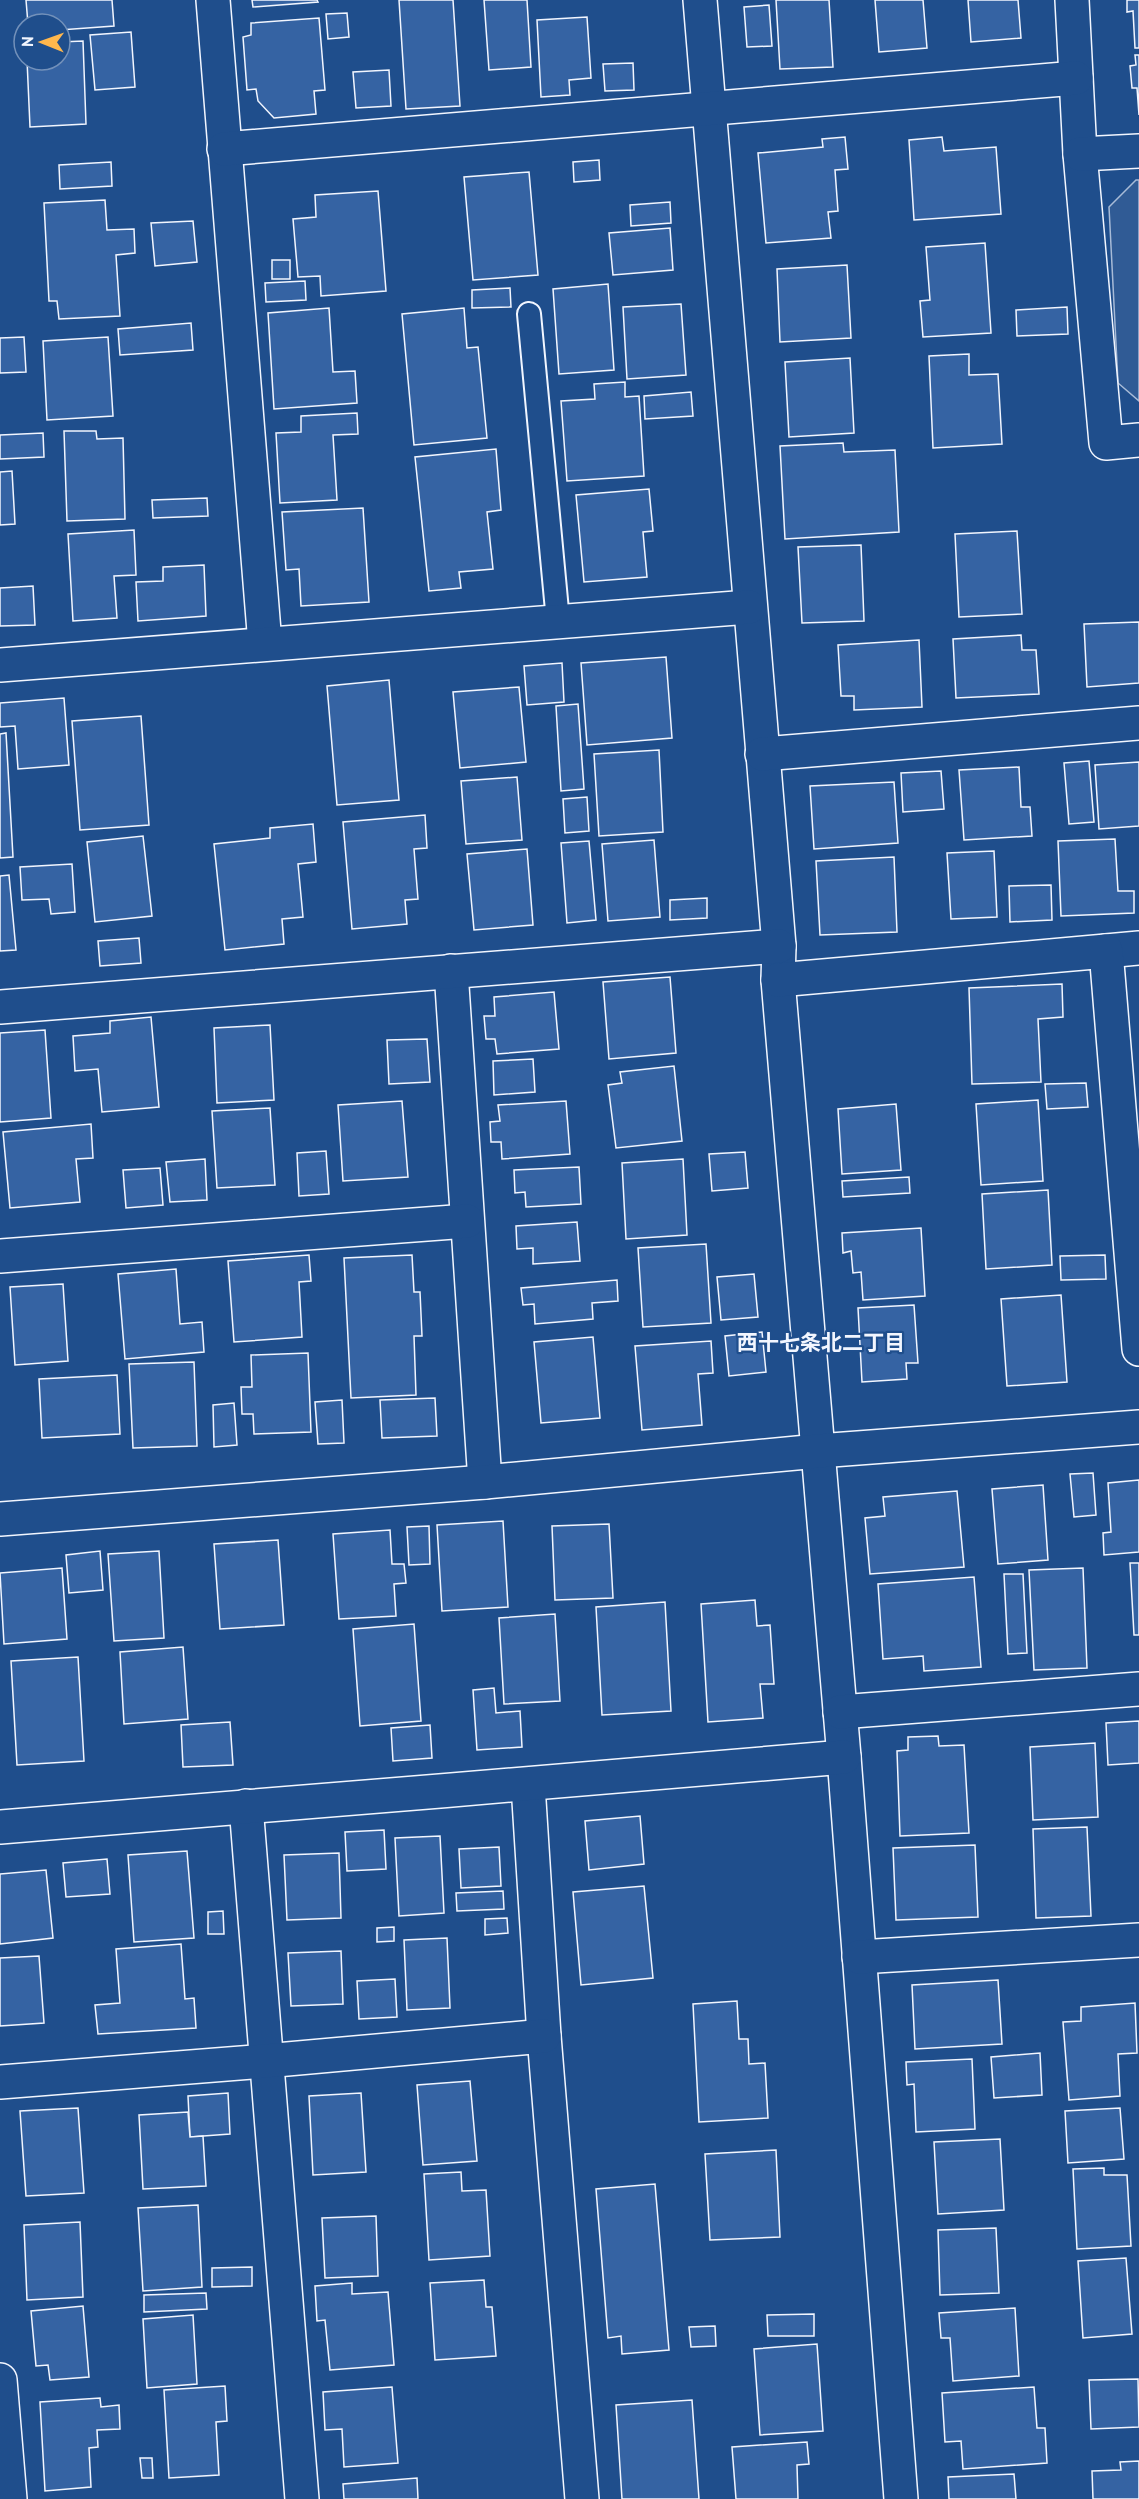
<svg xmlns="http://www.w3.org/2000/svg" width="1139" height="2499" viewBox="0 0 1139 2499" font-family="'PT Sans','Noto Sans JP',sans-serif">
<rect width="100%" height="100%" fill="#1f4e8c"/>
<polygon fill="#305b95" stroke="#a8bbd7" stroke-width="1.5" points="1136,180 1139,180 1139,401 1118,383 1109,207"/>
<g fill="#3563a3" stroke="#f2f6ff" stroke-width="1.5">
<polygon points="26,0 112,0 114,26 60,30 60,24 28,24"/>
<polygon points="252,0 317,0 318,2 253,7"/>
<polygon points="399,0 453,0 460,106 406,109"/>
<polygon points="484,0 527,0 531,67 489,70"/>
<polygon points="776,0 829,0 833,67 780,69"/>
<polygon points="875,0 923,0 927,48 879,52"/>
<polygon points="968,0 1018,0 1021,38 971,42"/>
<polygon points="1127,0 1139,0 1139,48 1135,48 1133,11 1127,12"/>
<polygon points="769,5 772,46 747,47 744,7"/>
<polygon points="347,13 349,37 328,39 326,14"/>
<polygon points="587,17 591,78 569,80 570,95 541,97 537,20"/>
<polygon points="319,18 325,90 314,91 316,114 274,118 258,101 256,89 247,90 243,37 251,35 251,23"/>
<polygon points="131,32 135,87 95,90 90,35"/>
<polygon points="83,41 86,124 30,127 27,60 60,60 60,42"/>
<polygon points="1135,55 1139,55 1139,115 1137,88 1132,88 1130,66 1136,65"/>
<polygon points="633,63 634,90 605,91 603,64"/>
<polygon points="389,70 391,106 356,108 353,72"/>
<polygon points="845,137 848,169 835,170 838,211 828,212 831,238 766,243 758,153 823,147 822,139"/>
<polygon points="942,137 944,151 996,147 1001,214 914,220 909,140"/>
<polygon points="599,160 600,180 574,182 573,162"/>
<polygon points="111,162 112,186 60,189 59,165"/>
<polygon points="529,172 538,275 473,280 464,177"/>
<polygon points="378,191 386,291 321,296 320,276 298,277 293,219 316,217 315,195"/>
<polygon points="105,200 107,230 134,229 135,253 116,255 120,316 59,319 57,301 49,301 44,203"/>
<polygon points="670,202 671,223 631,226 630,205"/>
<polygon points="193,221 197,262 155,266 151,223"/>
<polygon points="670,228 673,270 613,275 609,233"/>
<polygon points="985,243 991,333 923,337 920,301 930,300 926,247"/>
<rect x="272" y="260" width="18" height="19"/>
<polygon points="847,265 851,338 780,342 777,269"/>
<polygon points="305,281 306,300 266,302 265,283"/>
<polygon points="608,284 614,370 559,374 553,289"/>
<polygon points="510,288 511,307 472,308 472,290"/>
<polygon points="681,304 686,375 627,379 623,307"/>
<polygon points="1067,307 1068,334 1017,336 1016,310"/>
<polygon points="329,308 333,372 355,371 357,403 274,409 268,313"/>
<polygon points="464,308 467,348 478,347 487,438 414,445 402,314"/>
<polygon points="191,323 193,350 120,355 118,329"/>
<polygon points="24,337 26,372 0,373 0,338"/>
<polygon points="108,337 113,416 47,420 43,341"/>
<polygon points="969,354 969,375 998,374 1002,444 933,448 929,356"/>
<polygon points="850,358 854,433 789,437 785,362"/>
<polygon points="625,382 625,397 639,396 644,476 567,481 561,401 595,399 594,384"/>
<polygon points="691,392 693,416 645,419 644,396"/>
<polygon points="357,413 358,434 333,435 337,500 280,503 276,433 301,432 301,416"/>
<polygon points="64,431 96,431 97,439 123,438 125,519 67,521"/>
<polygon points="43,433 44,457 0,459 0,435"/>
<polygon points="843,443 844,452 895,450 899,532 785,539 780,446"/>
<polygon points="496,449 501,510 487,512 493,569 459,572 461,588 429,591 415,457"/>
<polygon points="12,471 15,524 0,525 0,472"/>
<polygon points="649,489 653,531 643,532 647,577 584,582 576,495"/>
<polygon points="207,498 208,516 153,518 152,500"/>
<polygon points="363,508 369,602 301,606 299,569 286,570 282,512"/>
<polygon points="134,530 136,575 114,576 117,618 73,621 68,534"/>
<polygon points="1017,531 1022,614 959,617 955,534"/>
<polygon points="861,545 864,621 802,623 798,547"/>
<polygon points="204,565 206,616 138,621 136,582 163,581 163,567"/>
<polygon points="33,586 35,625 0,626 0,588"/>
<polygon points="1139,622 1139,683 1087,687 1084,624"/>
<polygon points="1021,635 1022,650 1036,650 1039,694 956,698 953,639"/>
<polygon points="919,640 922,707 854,710 854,696 841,696 838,645"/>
<polygon points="666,657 672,738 587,745 581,663"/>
<polygon points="562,663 564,702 527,705 524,666"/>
<polygon points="389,680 399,800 337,805 327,686"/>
<polygon points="519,687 526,762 460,768 453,692"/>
<polygon points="64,698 69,765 18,769 15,726 0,727 0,703"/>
<polygon points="578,704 584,789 561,791 556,706"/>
<polygon points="141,716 149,825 80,830 72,721"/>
<polygon points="6,733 13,857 0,858 0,734"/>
<polygon points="659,750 663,832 599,836 594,754"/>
<polygon points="1089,761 1094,822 1069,824 1064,763"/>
<polygon points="1139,762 1139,826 1099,829 1095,765"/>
<polygon points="1019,767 1021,807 1030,807 1032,836 964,840 959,770"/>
<polygon points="941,771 944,809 903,812 901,773"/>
<polygon points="517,777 522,840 466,844 461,781"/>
<polygon points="894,782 898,843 814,849 810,786"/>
<polygon points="587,797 589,831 565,833 563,799"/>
<polygon points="425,815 427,848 414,849 418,899 405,900 407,924 352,929 343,822"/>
<polygon points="313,824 316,862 298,864 303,917 282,919 284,944 225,950 214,844 270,838 270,828"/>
<polygon points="143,836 152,916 95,922 87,842"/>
<polygon points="1115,839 1118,891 1134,891 1134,913 1061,916 1058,841"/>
<polygon points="654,840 660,917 608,921 602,844"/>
<polygon points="589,841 596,920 567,923 561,843"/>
<polygon points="527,849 533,925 474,930 467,854"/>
<polygon points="994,851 997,917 951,919 947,853"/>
<polygon points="894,857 897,932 820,935 816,861"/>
<polygon points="72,864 75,912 51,914 49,899 22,900 20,867"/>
<polygon points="9,875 16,950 0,951 0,876"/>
<polygon points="1051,885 1052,920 1010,922 1009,886"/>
<polygon points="707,898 707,918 670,920 670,900"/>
<polygon points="139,938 141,963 100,966 98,941"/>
<polygon points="670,977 676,1053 609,1059 603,982"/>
<polygon points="1062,984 1063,1017 1038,1019 1041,1082 972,1084 969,988"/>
<polygon points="554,992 559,1049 497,1054 495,1039 486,1039 484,1016 495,1016 494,997"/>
<polygon points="151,1017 159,1107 102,1112 98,1069 75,1071 73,1036 110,1033 110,1021"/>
<polygon points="270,1025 274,1100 217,1103 214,1028"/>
<polygon points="45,1030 51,1118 0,1122 0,1033"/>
<polygon points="427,1039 430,1082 389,1084 387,1040"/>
<polygon points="533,1059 535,1092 494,1095 493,1061"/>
<polygon points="674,1066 682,1141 616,1148 608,1085 622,1083 620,1072"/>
<polygon points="1086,1083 1088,1107 1047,1109 1045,1084"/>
<polygon points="1038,1100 1043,1181 981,1185 976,1104"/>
<polygon points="402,1101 408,1177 343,1181 338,1105"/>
<polygon points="566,1101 570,1154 502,1159 501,1142 491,1142 490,1122 500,1121 498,1105"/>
<polygon points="896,1104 901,1170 842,1174 838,1109"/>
<polygon points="270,1108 275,1185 217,1188 212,1111"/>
<polygon points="91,1124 93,1158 76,1159 80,1202 10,1208 3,1132"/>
<polygon points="326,1151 329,1194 299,1196 297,1153"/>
<polygon points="745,1152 748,1188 712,1191 709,1154"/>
<polygon points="205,1159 207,1200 170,1202 166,1162"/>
<polygon points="683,1159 687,1235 626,1239 622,1163"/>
<polygon points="579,1167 581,1204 526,1207 525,1192 515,1193 514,1170"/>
<polygon points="160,1168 163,1205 126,1208 123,1170"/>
<polygon points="909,1177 910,1193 843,1197 842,1181"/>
<polygon points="1048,1190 1052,1265 986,1269 982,1194"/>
<polygon points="577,1222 580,1261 533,1264 533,1248 517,1249 516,1226"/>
<polygon points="921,1228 925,1296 863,1300 861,1272 853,1273 851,1251 843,1253 842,1233"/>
<polygon points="706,1244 711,1323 643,1327 638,1248"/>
<polygon points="309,1255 311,1281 299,1282 302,1337 234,1342 228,1261"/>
<polygon points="412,1255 414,1292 420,1292 422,1336 414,1336 416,1395 351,1398 344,1258"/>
<polygon points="1105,1255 1106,1279 1061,1280 1060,1256"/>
<polygon points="176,1269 180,1324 202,1322 204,1352 125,1359 118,1274"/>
<polygon points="754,1274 758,1317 721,1320 717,1277"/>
<polygon points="617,1280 618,1301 592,1303 593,1319 535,1324 534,1304 523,1305 521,1288"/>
<polygon points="63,1284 68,1361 15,1365 10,1287"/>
<polygon points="1061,1295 1067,1382 1007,1386 1001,1299"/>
<polygon points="914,1305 918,1363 906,1363 907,1379 862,1382 858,1308"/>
<polygon points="762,1332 766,1372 729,1376 725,1336"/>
<polygon points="593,1337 600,1418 541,1423 534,1342"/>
<polygon points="711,1341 713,1373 698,1374 702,1425 642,1430 635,1346"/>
<polygon points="308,1353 311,1432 254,1434 253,1414 242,1414 241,1387 252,1387 251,1355"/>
<polygon points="194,1362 197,1446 133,1448 129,1364"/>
<polygon points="117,1375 120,1434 42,1438 39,1379"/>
<polygon points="435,1398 437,1436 382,1438 380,1400"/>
<polygon points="342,1400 344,1443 318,1444 315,1402"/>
<polygon points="234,1403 237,1445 214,1447 213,1405"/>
<polygon points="1093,1473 1096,1515 1074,1517 1070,1474"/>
<polygon points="1139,1480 1139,1552 1104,1555 1103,1533 1111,1532 1108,1483"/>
<polygon points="1043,1485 1048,1560 998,1564 992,1489"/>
<polygon points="957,1491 964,1567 870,1574 865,1518 885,1516 883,1497"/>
<polygon points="503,1521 508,1607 442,1611 437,1525"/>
<polygon points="609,1524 613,1598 555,1600 552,1526"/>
<polygon points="429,1526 430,1564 409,1565 407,1527"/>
<polygon points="390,1530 392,1564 404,1564 406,1583 394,1584 396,1616 339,1619 333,1534"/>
<polygon points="278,1540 284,1625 220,1629 214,1544"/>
<polygon points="100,1551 103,1590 69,1593 66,1555"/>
<polygon points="159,1551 164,1638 114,1641 108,1554"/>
<polygon points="1130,1563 1139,1563 1139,1635 1134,1635"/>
<polygon points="62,1568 67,1639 4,1644 0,1573"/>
<polygon points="1083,1568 1087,1668 1034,1670 1029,1570"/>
<polygon points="1004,1574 1023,1574 1027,1653 1008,1654"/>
<polygon points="974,1577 981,1667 924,1671 923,1656 883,1659 878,1584"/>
<polygon points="755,1600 757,1626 770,1625 774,1684 760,1684 763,1718 708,1722 701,1604"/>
<polygon points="665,1602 671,1711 602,1715 596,1607"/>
<polygon points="555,1614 560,1701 504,1704 499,1618"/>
<polygon points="414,1624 421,1721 360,1726 353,1629"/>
<polygon points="183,1647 188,1719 124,1724 120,1652"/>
<polygon points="78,1657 84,1761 17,1765 11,1661"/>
<polygon points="494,1688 496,1713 520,1711 522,1747 477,1750 473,1690"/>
<polygon points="1139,1721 1139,1763 1108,1765 1106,1723"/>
<polygon points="230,1722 233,1765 183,1767 181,1725"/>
<polygon points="430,1725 432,1758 393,1761 391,1728"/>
<polygon points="938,1736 939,1746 964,1745 969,1833 900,1836 897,1751 908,1750 908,1737"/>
<polygon points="1095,1743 1098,1817 1033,1820 1030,1747"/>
<polygon points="640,1816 644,1864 589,1870 585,1821"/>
<polygon points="1087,1827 1091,1916 1036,1918 1033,1829"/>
<polygon points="384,1830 386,1869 347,1871 345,1832"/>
<polygon points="440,1836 444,1913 399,1916 395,1838"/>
<polygon points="975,1845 978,1917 896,1920 893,1848"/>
<polygon points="499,1847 501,1886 461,1888 459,1849"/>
<polygon points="187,1851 194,1938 134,1942 128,1855"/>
<polygon points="339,1853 341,1918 287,1920 284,1855"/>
<polygon points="107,1859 110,1894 66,1897 63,1863"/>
<polygon points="46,1870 53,1938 0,1944 0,1874"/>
<polygon points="644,1886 653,1978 581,1985 573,1892"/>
<polygon points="503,1891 504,1909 457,1911 456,1893"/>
<polygon points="223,1911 224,1934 208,1934 208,1912"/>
<polygon points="507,1918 508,1933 485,1935 485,1919"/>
<polygon points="394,1927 394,1941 377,1942 377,1928"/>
<polygon points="447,1938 450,2008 407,2010 404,1940"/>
<polygon points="181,1944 185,1999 194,1998 196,2028 98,2034 95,2005 120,2003 116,1949"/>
<polygon points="341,1951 343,2004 291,2006 288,1953"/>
<polygon points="39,1956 44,2023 0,2026 0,1958"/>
<polygon points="395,1979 397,2017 359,2019 357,1981"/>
<polygon points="998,1980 1002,2044 915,2049 912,1985"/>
<polygon points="737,2001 739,2039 748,2039 749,2064 765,2063 768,2118 699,2122 693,2004"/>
<polygon points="1135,2003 1137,2053 1118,2054 1120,2096 1069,2100 1063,2022 1081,2021 1081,2007"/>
<polygon points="1040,2053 1042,2095 994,2098 991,2057"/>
<polygon points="972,2059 975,2129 916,2132 914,2084 907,2085 906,2062"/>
<polygon points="470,2081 477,2161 423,2165 417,2085"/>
<polygon points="228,2093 230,2134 190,2137 188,2096"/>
<polygon points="361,2093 366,2172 313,2175 309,2096"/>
<polygon points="78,2108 84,2193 26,2196 20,2111"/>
<polygon points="1120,2108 1124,2159 1068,2163 1065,2111"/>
<polygon points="188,2112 190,2137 203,2136 206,2186 143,2189 139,2115"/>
<polygon points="1000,2139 1004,2210 938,2214 934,2142"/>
<polygon points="776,2150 780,2237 710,2240 705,2154"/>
<polygon points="1104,2168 1104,2175 1127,2175 1131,2246 1077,2249 1073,2169"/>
<polygon points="461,2172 462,2191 486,2190 490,2256 429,2260 424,2174"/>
<polygon points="655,2184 669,2350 622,2354 621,2336 608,2338 596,2189"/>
<polygon points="198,2205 202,2287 143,2291 138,2208"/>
<polygon points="376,2216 378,2276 325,2278 322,2218"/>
<polygon points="80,2222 83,2297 27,2300 24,2225"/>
<polygon points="996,2228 999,2293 940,2295 938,2230"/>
<polygon points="1126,2258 1132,2334 1083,2338 1078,2261"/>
<polygon points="252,2267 252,2286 212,2287 212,2268"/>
<polygon points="484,2280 486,2307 492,2307 496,2356 435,2360 430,2283"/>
<polygon points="352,2283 352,2294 388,2292 394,2365 330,2370 325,2320 317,2321 315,2286"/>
<polygon points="206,2293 207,2309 144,2312 144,2295"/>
<polygon points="83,2306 89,2377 50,2380 48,2365 36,2366 31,2311"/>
<polygon points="1015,2308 1019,2376 953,2381 950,2338 941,2338 939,2313"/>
<polygon points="814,2314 814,2336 768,2336 767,2315"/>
<polygon points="193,2315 197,2384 147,2388 143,2319"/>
<polygon points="715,2326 716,2346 691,2347 689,2327"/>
<polygon points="817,2344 823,2431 760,2435 754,2349"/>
<polygon points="1138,2379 1139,2427 1091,2429 1089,2380"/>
<polygon points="225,2386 227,2421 216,2422 219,2475 169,2478 164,2390"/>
<polygon points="392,2387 398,2463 344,2467 342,2429 325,2430 323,2392"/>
<polygon points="1034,2387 1037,2428 1045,2428 1047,2463 963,2469 961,2441 945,2442 942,2393"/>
<polygon points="100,2398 101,2407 119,2405 120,2429 97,2430 98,2447 89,2448 91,2487 45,2491 40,2402"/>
<polygon points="692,2400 699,2499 622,2499 616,2405"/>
<polygon points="807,2442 809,2464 797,2465 798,2499 736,2499 732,2447"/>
<polygon points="140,2458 152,2458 153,2478 142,2478"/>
<polygon points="1139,2461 1139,2499 1093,2499 1092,2471 1121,2470 1120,2462"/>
<polygon points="1014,2474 1016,2499 949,2499 948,2477"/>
<polygon points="417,2478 418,2499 344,2499 343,2484"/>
</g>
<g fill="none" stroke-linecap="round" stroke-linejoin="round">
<g stroke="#f2f6ff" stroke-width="26">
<polyline id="lane" points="529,314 558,621"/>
</g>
<g stroke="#f2f6ff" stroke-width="36">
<g id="street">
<polyline points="213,0 265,644"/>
<polyline points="700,0 779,946 778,980 844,1757 901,2499"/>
<polyline points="1072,0 1080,154 1106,443 1139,440"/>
<polyline points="224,149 1076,78"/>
<polyline points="1080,154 1139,151"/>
<polyline points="0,665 749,607"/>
<polyline points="762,754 1139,723"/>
<polyline points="1106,951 1139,948"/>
<polyline points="451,971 485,1482"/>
<polyline points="778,980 1106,951 1139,1349"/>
<polyline points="0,1007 779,946"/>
<polyline points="0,1256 467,1221"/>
<polyline points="0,1519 485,1482 818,1451 1139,1427"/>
<polyline points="840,1712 1139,1689"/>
<polyline points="528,1785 544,2036 582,2499"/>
<polyline points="246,1806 302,2499"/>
<path d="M0 1827C281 1803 563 1782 844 1757"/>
<polyline points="859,1957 1139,1940"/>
<polyline points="0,2082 265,2061 544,2036"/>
<polyline points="0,2380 10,2499"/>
</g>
</g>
<use href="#lane" stroke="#1f4e8c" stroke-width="22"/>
<use href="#street" stroke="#1f4e8c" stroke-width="33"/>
</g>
<g text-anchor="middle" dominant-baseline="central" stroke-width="4.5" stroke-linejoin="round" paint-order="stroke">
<g font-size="21" font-weight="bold" fill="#f2f6ff" stroke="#1f4e8c">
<text x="821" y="1342">西十七条北二丁目</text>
</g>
</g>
<g transform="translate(42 42) rotate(271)"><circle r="28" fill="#1f4e8c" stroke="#7391ba" stroke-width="1.5"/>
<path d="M0-4.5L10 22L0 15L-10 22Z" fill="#ffb74d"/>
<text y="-9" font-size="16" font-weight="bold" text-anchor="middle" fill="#f2f6ff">N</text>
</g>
</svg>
